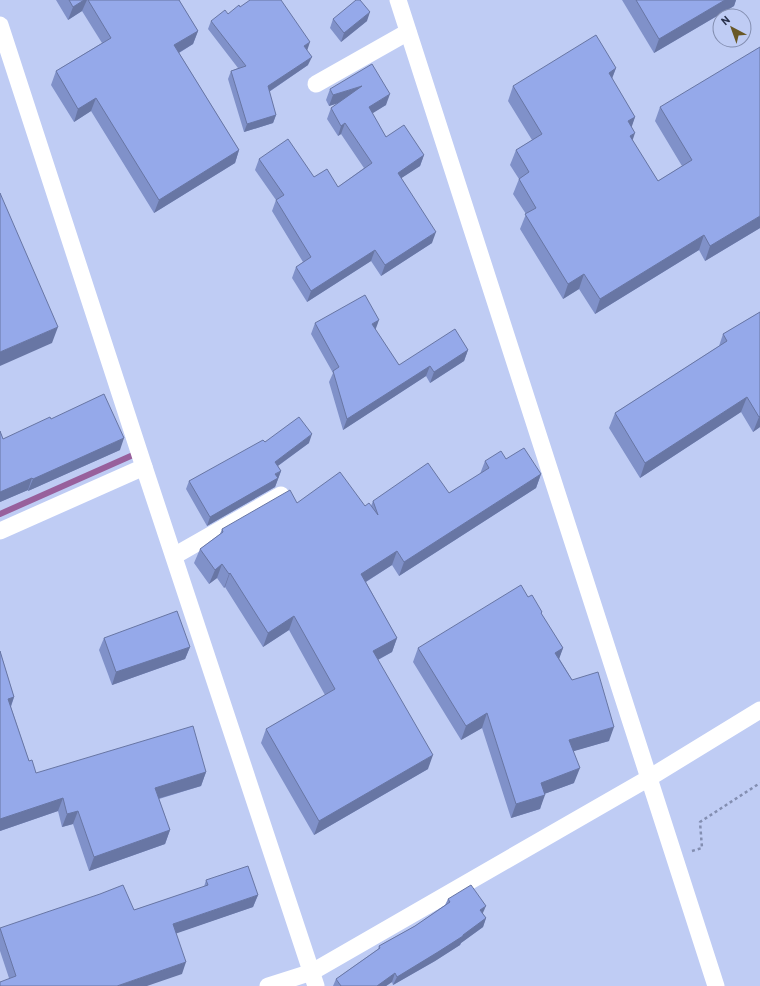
<svg xmlns="http://www.w3.org/2000/svg" width="760" height="986" viewBox="0 0 760 986" font-family="Barlow,sans-serif">
<rect width="100%" height="100%" fill="#bfccf4"/>
<g fill="none" stroke-linecap="round" stroke-linejoin="round">
<polyline stroke="#98609c" stroke-width="6" points="0,514 133,455"/>
<polyline stroke="#838eb1" stroke-width="2.5" stroke-dasharray="3 3" stroke-linecap="butt" points="692,851 702,848 700,822 760,783"/>
<g stroke="#fff" stroke-width="17">
<polyline points="398,0 716,986"/>
<polyline points="0,25 144,467 316,986"/>
<polyline points="316,84 408,32"/>
<polyline points="0,531 144,467"/>
<polyline points="174,556 281,495"/>
<polyline points="268,986 312,972 649,778 760,710"/>
</g>
</g>
<g fill="#8091c9">
<polygon points="56,0 179,0 198,31 193,44 179,53 239,150 235,163 154,213 91,111 74,122 51,85 56,71 102,43 82,11 68,20"/>
<polygon points="622,0 736,0 734,6 654,53"/>
<polygon points="240,7 307,50 308,65 269,92 276,115 273,123 244,132 228,79 231,71 238,68 208,29 211,21 228,14"/>
<polygon points="333,19 367,21 341,42 330,28"/>
<polygon points="616,68 612,79 635,117 631,127 632,140 658,181 682,166 655,121 660,107 760,228 705,261 699,250 595,314 579,289 563,299 520,229 526,214 513,194 519,179 510,165 516,150 532,140 508,101 513,86"/>
<polygon points="330,89 386,105 372,113 386,137 424,155 420,166 401,178 432,243 381,276 371,261 307,302 292,278 296,267 303,262 272,211 276,200 255,170 259,159 314,177 338,187 364,168 341,134 338,136 327,119 331,108 338,103 329,106 326,100"/>
<polygon points="760,312 760,427 753,432 741,412 640,478 609,428 615,413 719,346 723,334"/>
<polygon points="315,323 375,330 399,365 468,350 464,361 430,383 426,376 343,430 329,382 333,373 311,334"/>
<polygon points="51,419 120,450 28,491 28,490 0,502 0,431 3,439"/>
<polygon points="265,442 309,443 278,466 281,471 275,487 207,526 186,489 189,481"/>
<polygon points="506,459 541,474 536,488 399,576 392,565 366,582 397,638 392,652 378,660 428,769 314,835 261,743 266,729 325,695 289,630 263,647 225,587 224,588 217,578 209,584 194,563 200,549 220,534 222,529 297,503 371,506 373,501 449,493 480,474 485,461"/>
<polygon points="528,597 542,612 541,614 563,648 559,658 609,741 573,751 574,783 544,794 540,809 511,818 482,728 461,740 413,662 418,648"/>
<polygon points="104,638 190,647 185,659 112,685 99,650"/>
<polygon points="0,651 14,697 11,707 29,761 36,773 206,772 201,786 159,799 170,830 165,844 89,871 73,824 62,827 58,811 0,831"/>
<polygon points="206,880 258,895 253,907 176,933 182,974 9,978 0,951 0,928 134,910 204,887"/>
<polygon points="448,899 483,914 486,918 483,927 461,943 460,945 435,961 393,985 392,982 386,986 333,986 336,979 378,949 379,946 415,926 445,905"/>
</g>
<g fill="#6876a4">
<polygon points="84,0 87,0 82,11 68,20 73,7"/>
<polygon points="725,0 736,0 734,6 654,53 659,39"/>
<polygon points="370,12 367,21 341,42 344,33"/>
<polygon points="198,31 193,44 170,58 174,45"/>
<polygon points="310,42 307,51 304,46"/>
<polygon points="312,57 308,65 264,95 268,86"/>
<polygon points="616,68 610,83 609,73"/>
<polygon points="362,86 358,97 329,106 333,95"/>
<polygon points="390,94 386,105 365,118 369,107"/>
<polygon points="96,98 91,111 74,122 78,109"/>
<polygon points="276,115 273,123 244,132 247,124"/>
<polygon points="635,117 630,132 628,121"/>
<polygon points="345,123 341,134 338,136 341,126"/>
<polygon points="635,133 630,148 630,136"/>
<polygon points="239,150 235,163 154,213 159,200"/>
<polygon points="424,155 420,166 394,183 398,173"/>
<polygon points="760,216 760,228 705,261 710,246"/>
<polygon points="436,232 432,243 381,276 385,265"/>
<polygon points="704,235 699,250 595,314 600,299"/>
<polygon points="375,250 371,261 307,302 311,291"/>
<polygon points="584,274 579,289 563,299 568,284"/>
<polygon points="379,320 375,331 372,324"/>
<polygon points="58,327 52,343 0,366 0,352"/>
<polygon points="468,350 464,361 430,383 434,372"/>
<polygon points="430,366 426,376 343,430 347,419"/>
<polygon points="747,397 741,412 640,478 645,463"/>
<polygon points="760,416 760,427 753,432 759,417"/>
<polygon points="312,434 309,443 272,470 275,462"/>
<polygon points="124,438 120,450 28,491 33,479"/>
<polygon points="281,471 275,487 207,526 210,517"/>
<polygon points="541,474 536,488 399,576 404,562"/>
<polygon points="32,478 28,490 0,502 0,492"/>
<polygon points="397,551 392,565 356,588 361,574"/>
<polygon points="222,564 217,578 209,584 215,570"/>
<polygon points="230,573 225,587 224,588 229,574"/>
<polygon points="294,616 289,630 263,647 268,633"/>
<polygon points="397,638 392,652 368,665 373,651"/>
<polygon points="190,647 185,659 112,685 116,672"/>
<polygon points="563,648 558,662 555,653"/>
<polygon points="14,697 9,711 8,699"/>
<polygon points="487,713 482,728 461,740 466,726"/>
<polygon points="614,727 609,741 564,754 569,740"/>
<polygon points="433,755 428,769 314,835 319,821"/>
<polygon points="580,768 574,783 536,797 541,783"/>
<polygon points="206,772 201,786 150,801 155,788"/>
<polygon points="545,795 540,809 511,818 516,804"/>
<polygon points="63,798 58,811 0,831 0,819"/>
<polygon points="78,811 73,824 62,827 67,814"/>
<polygon points="170,830 165,844 89,871 94,857"/>
<polygon points="258,895 253,907 169,936 173,924"/>
<polygon points="486,906 482,915 480,910"/>
<polygon points="486,918 483,927 461,943 460,945 435,961 393,985 397,977 463,935"/>
<polygon points="186,962 182,974 147,986 117,986"/>
<polygon points="395,973 392,982 386,986 377,986"/>
</g>
<g fill="#95a9ea" stroke="#6876a4">
<polygon points="69,0 84,0 73,7"/>
<polygon points="88,0 179,0 198,31 174,45 239,150 159,200 96,98 78,109 56,71 111,38"/>
<polygon points="250,0 281,0 310,42 304,46 312,57 268,86 276,115 247,124 231,71 246,66 211,21 225,10 228,14 239,5 240,7"/>
<polygon points="356,0 360,0 370,12 344,33 333,19"/>
<polygon points="636,0 725,0 659,39"/>
<polygon points="596,35 616,68 609,73 635,117 628,121 635,133 630,136 658,181 692,160 660,107 760,47 760,216 710,246 704,235 600,299 584,274 568,284 525,214 536,208 519,179 529,172 516,150 542,134 513,86"/>
<polygon points="372,64 390,94 369,107 386,137 404,125 424,155 398,173 436,232 385,265 375,250 311,291 296,267 311,257 276,200 284,195 259,159 288,139 314,177 327,169 338,187 372,163 345,123 341,126 331,108 362,86 333,95 330,89"/>
<polygon points="0,193 58,327 0,352"/>
<polygon points="365,295 379,320 372,324 399,365 455,329 468,350 434,372 430,366 347,419 333,371 339,367 315,323"/>
<polygon points="760,312 760,416 759,417 747,397 645,463 615,413 727,341 723,334"/>
<polygon points="104,394 124,438 33,479 32,478 0,492 0,431 3,439 50,417 51,419"/>
<polygon points="299,417 312,434 275,462 281,471 275,474 278,478 210,517 189,481 263,440 265,442"/>
<polygon points="524,448 541,474 404,562 397,551 361,574 397,638 373,651 433,755 319,821 266,729 335,689 294,616 268,633 230,573 229,574 222,564 215,570 200,549 223,532 222,529 290,490 297,503 340,472 365,506 369,503 378,515 373,501 428,463 449,493 489,468 485,461 501,451 506,459"/>
<polygon points="521,585 528,597 532,595 542,612 541,613 563,648 555,653 572,680 598,672 614,727 569,740 580,768 541,783 545,795 516,804 487,713 466,726 418,648"/>
<polygon points="177,611 190,647 116,672 104,638"/>
<polygon points="0,651 14,697 8,699 29,761 32,760 36,773 193,726 206,772 155,788 170,830 94,857 78,811 67,814 63,798 0,819"/>
<polygon points="248,866 258,895 173,924 186,962 117,986 0,986 0,982 16,976 0,928 100,894 123,885 134,910 208,885 206,880"/>
<polygon points="471,885 486,906 480,910 486,918 463,935 463,936 438,952 397,977 395,973 377,986 341,986 336,979 380,948 379,946 415,926 450,902 448,899"/>
</g>
<g transform="translate(732 28) rotate(319)"><circle r="19" fill="#bfccf4" stroke="#838eb0"/>
<path d="M0-3L7 15L0 10L-7 15Z" fill="#695826"/>
<text y="-6" font-size="11" font-weight="bold" text-anchor="middle" fill="#29314b">N</text>
</g>
</svg>
